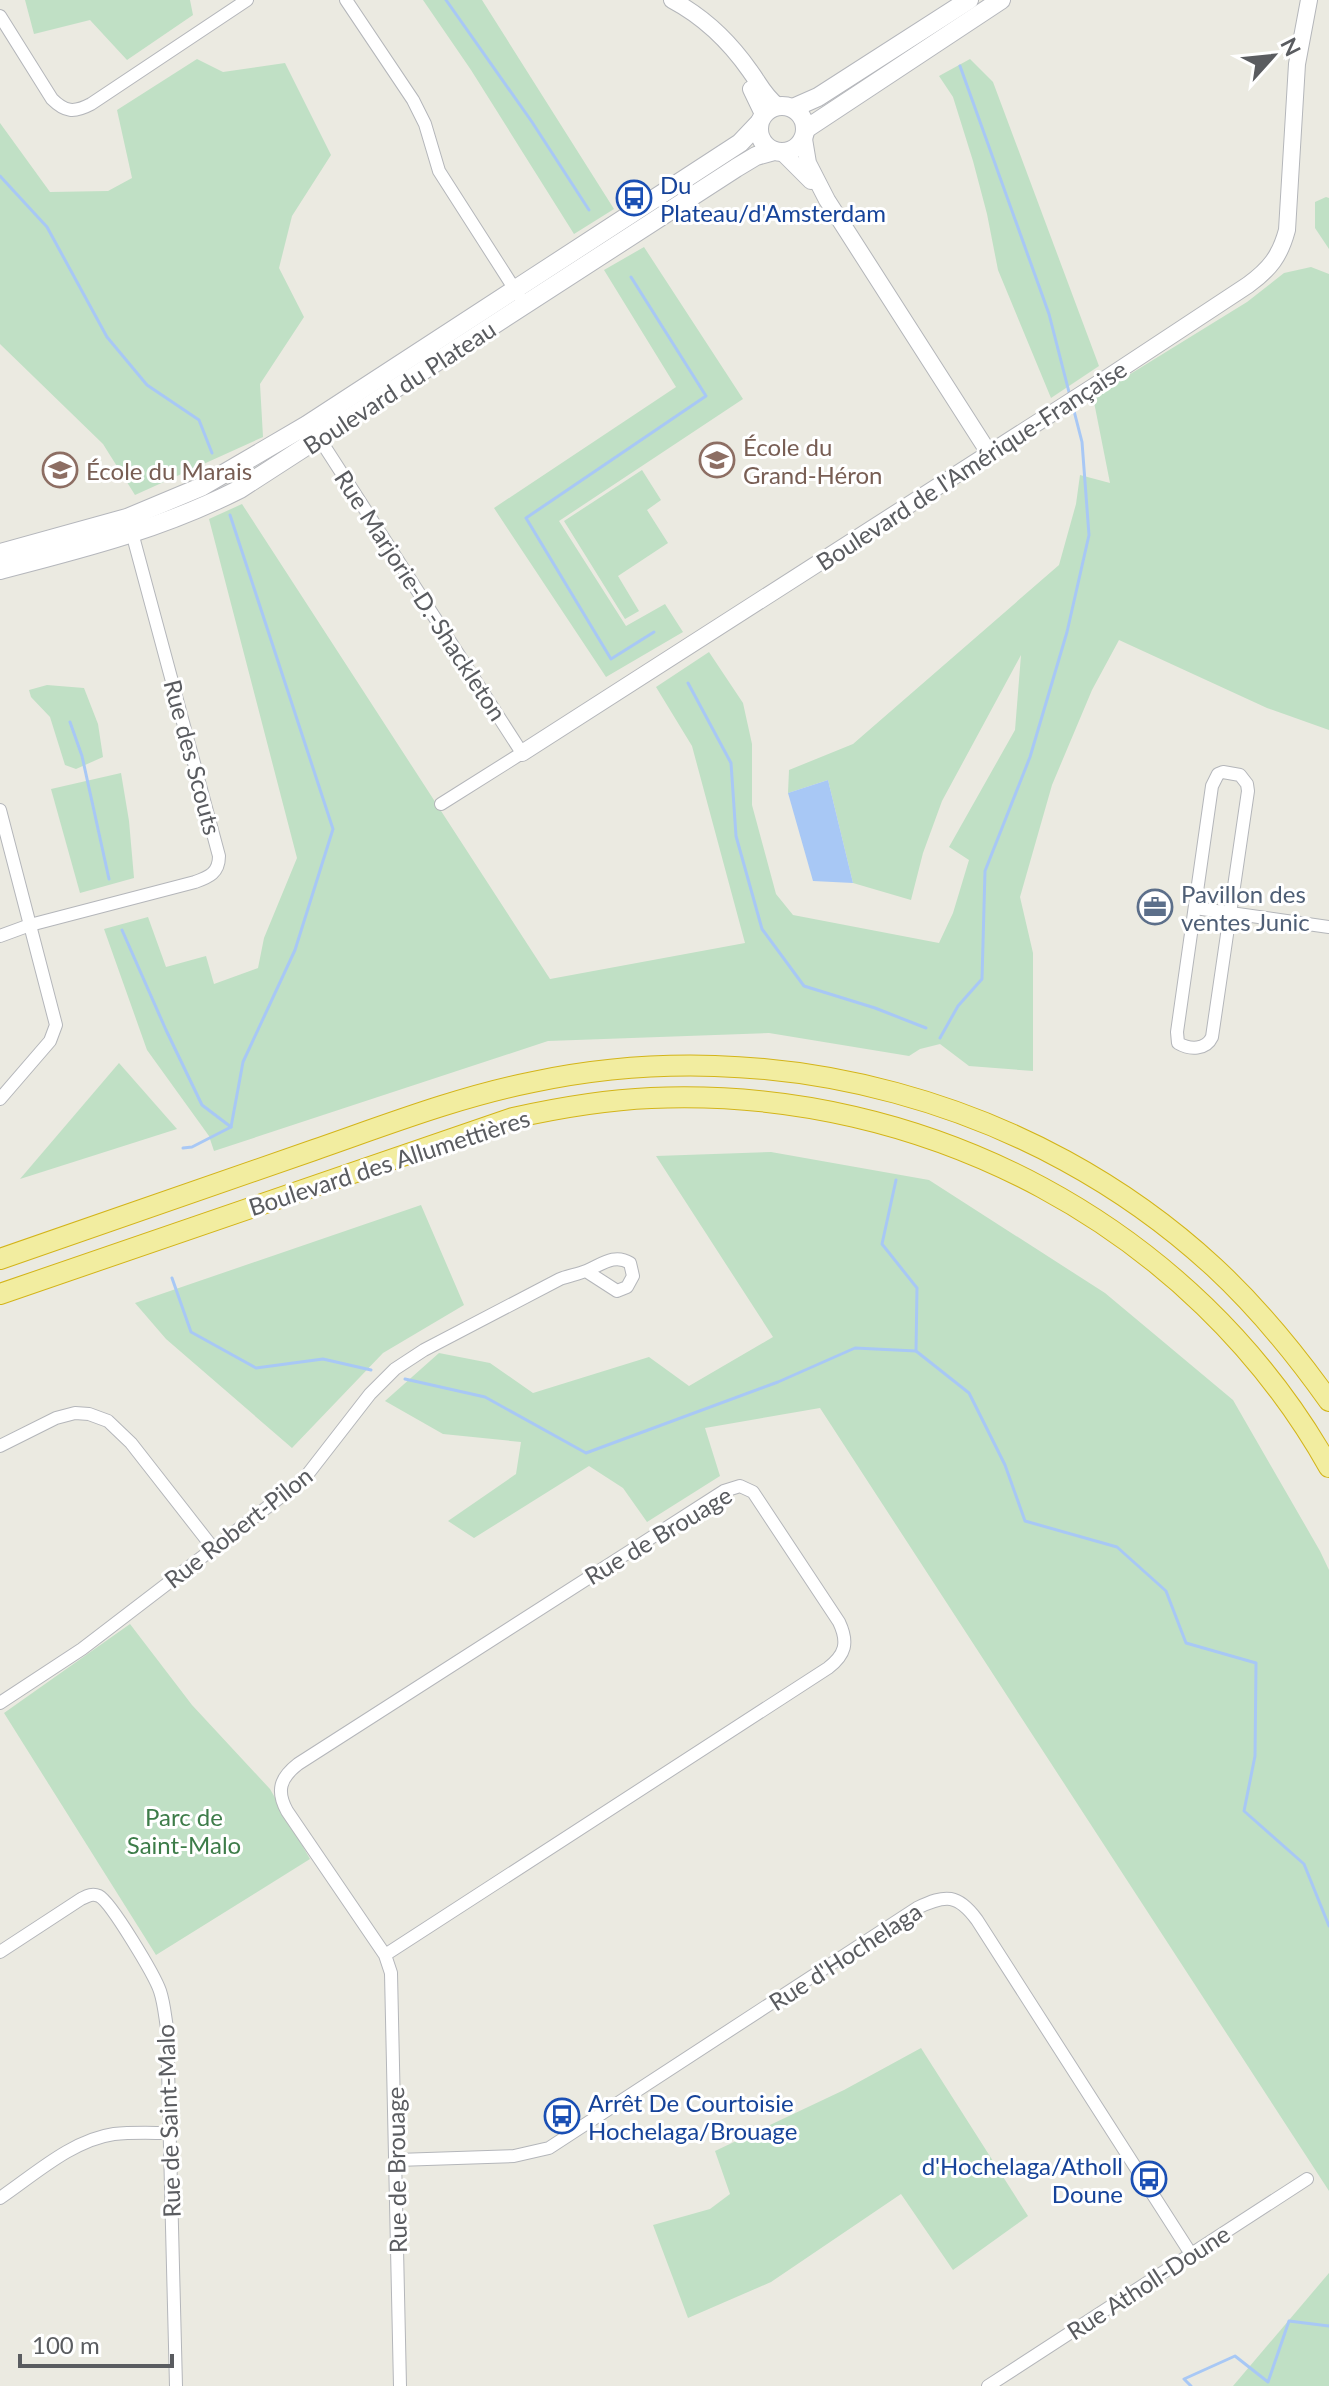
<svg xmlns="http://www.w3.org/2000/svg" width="1329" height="2386" viewBox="0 0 1329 2386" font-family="Lato,sans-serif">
<rect width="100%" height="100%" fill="#ebeae1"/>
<g fill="#c0e0c5">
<polygon points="25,0 190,0 193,15 127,60 90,20 34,34"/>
<polygon points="423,0 482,0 614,209 574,234 471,70"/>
<polygon points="197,59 223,72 285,63 331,155 292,216 279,268 304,317 260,384 263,437 135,495 103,444 0,344 0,123 50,192 108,191 132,178 117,110"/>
<polygon points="970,59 993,82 1099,366 1051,398 998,270 987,214 973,161 953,97 939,76"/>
<polygon points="1326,197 1329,198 1329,249 1315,228 1315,202"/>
<polygon points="644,247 743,399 559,521 626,626 665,604 683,632 606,677 494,508 676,387 604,270"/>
<polygon points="1311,267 1329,274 1329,730 1267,708 1119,640 1092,690 1052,785 1020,897 1033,953 1033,1071 969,1066 940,1044 920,1049 909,1056 769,1033 548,1041 214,1151 209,1136 147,1050 104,929 148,917 166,967 206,956 214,984 258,968 264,938 297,858 209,519 242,504 550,979 745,943 692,746 656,687 709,652 743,703 752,744 752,805 776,894 793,915 939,943 953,913 969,860 949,847 1015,730 1021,655 942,801 923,853 911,900 853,883 828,780 788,793 789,770 853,744 1059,565 1076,504 1080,475 1110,483 1093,397 1247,302 1284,273"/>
<polygon points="642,470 661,500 647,510 668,543 618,576 639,611 625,619 564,521"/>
<polygon points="47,685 84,688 98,724 103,757 76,769 65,765 50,717 31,697 29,690"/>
<polygon points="121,773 129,821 134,878 80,893 51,789"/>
<polygon points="119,1063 177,1129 20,1179"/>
<polygon points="771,1152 929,1180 1105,1293 1233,1400 1320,1551 1329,1570 1329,2191 820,1408 705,1428 720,1476 647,1522 623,1488 589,1466 474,1538 448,1521 516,1474 521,1442 443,1434 385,1401 439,1353 490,1363 533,1393 649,1357 689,1386 773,1337 656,1156"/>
<polygon points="421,1205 464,1305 383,1353 292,1448 166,1339 135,1303"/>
<polygon points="130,1624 192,1705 270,1789 310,1859 156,1955 4,1713"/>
<polygon points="921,2048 1028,2216 953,2270 901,2194 771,2282 688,2318 653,2225 710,2209 730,2194 715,2151 844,2090"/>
<polygon points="1329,2273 1329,2386 1233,2386"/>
</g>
<polygon fill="#a8c8f5" points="828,780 853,883 813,881 788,793"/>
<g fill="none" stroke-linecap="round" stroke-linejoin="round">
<g stroke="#a8c8f5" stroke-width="3">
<polyline points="446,0 532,122 589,210"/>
<polyline points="960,66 1049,314 1070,396"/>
<polyline points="0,176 47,227 107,337 147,385 199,420 212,453"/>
<polyline points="631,277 706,396 526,518 611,659 654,632"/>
<polyline points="688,683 731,763 736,836 762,929 804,986 875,1008 926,1028"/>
<polyline points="70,722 82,756 109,879"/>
<polyline points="122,930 166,1030 202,1105 231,1127"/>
<polyline points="940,1038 958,1006 982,979 985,871 1030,757 1067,632 1089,535 1082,442 1073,407"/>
<polyline points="183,1148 192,1147 231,1127 243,1062 295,950 333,829 230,515"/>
<polyline points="896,1180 882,1244 917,1288 916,1351 969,1393 1005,1465 1025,1521 1117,1547 1166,1591 1186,1643 1256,1663 1255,1756 1244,1811 1304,1864 1329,1926"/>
<polyline points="172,1278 191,1332 256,1368 323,1359 371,1370"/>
<polyline points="405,1379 485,1397 586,1453 778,1382 855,1348 916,1351"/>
<polyline points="1191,2386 1184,2379 1235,2356 1268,2382 1289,2321 1329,2326"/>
</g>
<g stroke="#b4b6ba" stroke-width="14">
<g id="minor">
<polyline points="346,0 413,100 425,124 439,171 519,296"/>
<path d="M0 16 52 99C65 112 74 113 91 104L247 0"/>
<polyline points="319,438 522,753 441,804"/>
<path d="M1223 772 1240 775 1247 784 1248 791 1212 1037C1206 1050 1190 1050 1178 1043L1177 1032 1212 786 1218 774Z"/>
<polyline points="0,810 56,1025 50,1041 0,1099"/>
<polyline points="1195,908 1329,927"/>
<path d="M0 936 30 925 195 882C209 877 219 873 219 856L131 529"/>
<polyline points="0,1446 56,1418 75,1413 89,1414 108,1421 131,1443 213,1548"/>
<path d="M0 1703 82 1649 304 1479 370 1394 395 1369 424 1350 560 1279C568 1276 578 1274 586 1271 601 1265 614 1253 630 1263L633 1276 627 1287 617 1291 586 1271"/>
<path d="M0 1952 81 1899C87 1896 92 1893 99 1896 111 1902 155 1976 160 1991 164 2003 165 2016 167 2028L176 2386"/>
<path d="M385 1955 828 1668C845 1655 849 1643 839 1622L753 1492 740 1486 724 1491 298 1764C280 1778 276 1791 287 1811L385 1955 391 1973 400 2386"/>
<path d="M397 2160 514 2156 549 2148 917 1908C946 1894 958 1894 977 1920L1191 2254"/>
<path d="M0 2198C34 2175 72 2140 114 2134 132 2132 152 2133 170 2133"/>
<polyline points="988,2386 1307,2179"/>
</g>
</g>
<g stroke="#b4b6ba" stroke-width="18">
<g id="tertiary">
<path d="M672 0C704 17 729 41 750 71 759 83 765 97 778 106"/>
<polyline points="751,89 763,114"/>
<polyline points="804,139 808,163 827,200 989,453"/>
<polyline points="783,153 811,181"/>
<path d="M522 753 1107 378 1248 285C1270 269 1280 256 1287 230L1297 64 1309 0"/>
</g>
</g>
<g stroke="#b5b7bc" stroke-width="20">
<g id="secondary">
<circle cx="782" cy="129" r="23"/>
<polyline points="793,108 818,97 969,0"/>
<polyline points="806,129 1001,0"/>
<polyline points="0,553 127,518 201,487 307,425 740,143 759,123"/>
<path d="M0 570C85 548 161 529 240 489L736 168 756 156 774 151"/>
</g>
</g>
<g stroke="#d3b419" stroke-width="22">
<g id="trunk">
<path d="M0 1259C105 1223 210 1187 314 1150 386 1125 458 1097 533 1082 772 1031 1033 1100 1214 1267 1257 1307 1295 1353 1329 1401"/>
<path d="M0 1294 513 1118C558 1108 604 1100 651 1098 926 1086 1193 1226 1329 1467"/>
</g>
</g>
<use href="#minor" stroke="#fff" stroke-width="12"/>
<use href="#tertiary" stroke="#fff" stroke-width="16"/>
<use href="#secondary" stroke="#fff" stroke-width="18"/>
<use href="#trunk" stroke="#f2eda0" stroke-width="20"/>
</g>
<defs>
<g id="bus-ring" transform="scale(1.8)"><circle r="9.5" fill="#fff" stroke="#1a4fb4" stroke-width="1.5"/><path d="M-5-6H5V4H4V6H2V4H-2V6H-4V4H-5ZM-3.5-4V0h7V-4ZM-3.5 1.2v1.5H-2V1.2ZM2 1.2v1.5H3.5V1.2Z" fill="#1a4fb4"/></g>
<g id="school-ring" transform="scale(1.8)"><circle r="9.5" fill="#fff" stroke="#8d6e63" stroke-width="1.5"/><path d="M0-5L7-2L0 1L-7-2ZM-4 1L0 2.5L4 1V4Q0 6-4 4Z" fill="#8d6e63"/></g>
<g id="office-ring" transform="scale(1.8)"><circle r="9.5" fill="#fff" stroke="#5c6f8a" stroke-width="1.5"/><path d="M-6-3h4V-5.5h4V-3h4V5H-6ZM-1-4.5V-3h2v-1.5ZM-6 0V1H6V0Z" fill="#5c6f8a"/></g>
</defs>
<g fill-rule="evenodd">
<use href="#bus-ring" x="634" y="198"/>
<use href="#school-ring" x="717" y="460"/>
<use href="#school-ring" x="60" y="470"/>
<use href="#office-ring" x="1155" y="907"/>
<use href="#bus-ring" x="562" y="2116"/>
<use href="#bus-ring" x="1149" y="2179"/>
</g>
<g text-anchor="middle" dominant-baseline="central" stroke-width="6" stroke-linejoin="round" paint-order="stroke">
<g font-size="24" fill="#164399" stroke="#fff" text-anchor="start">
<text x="660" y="184">Du<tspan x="660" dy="28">Plateau/d'Amsterdam</tspan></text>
<text x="588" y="2102">Arrêt De Courtoisie<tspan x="588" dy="28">Hochelaga/Brouage</tspan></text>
<text x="1123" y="2165" text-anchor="end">d'Hochelaga/Atholl<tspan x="1123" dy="28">Doune</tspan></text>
</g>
<g font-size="24" fill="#5a5c60" stroke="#fff">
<text transform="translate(399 387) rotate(-33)">Boulevard du Plateau</text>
<text transform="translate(971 465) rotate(-33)">Boulevard de l'Amérique-Française</text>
<text transform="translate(421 595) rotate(57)">Rue Marjorie-D.-Shackleton</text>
<text transform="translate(193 757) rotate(75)">Rue des Scouts</text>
<text transform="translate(389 1162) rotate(-18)">Boulevard des Allumettières</text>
<text transform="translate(238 1527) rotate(-38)">Rue Robert-Pilon</text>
<text transform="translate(658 1535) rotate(-31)">Rue de Brouage</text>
<text transform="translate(845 1956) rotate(-33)">Rue d'Hochelaga</text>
<text transform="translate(168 2121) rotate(-92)">Rue de Saint-Malo</text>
<text transform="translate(396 2170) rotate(-91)">Rue de Brouage</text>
<text transform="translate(1148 2282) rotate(-33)">Rue Atholl-Doune</text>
</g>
<g font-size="24" fill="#785e54" stroke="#fff" text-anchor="start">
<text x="743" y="446">École du<tspan x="743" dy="28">Grand-Héron</tspan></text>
<text x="86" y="470">École du Marais</text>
</g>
<g font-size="24" fill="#4e5e75" stroke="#fff" text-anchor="start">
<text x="1181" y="893">Pavillon des<tspan x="1181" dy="28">ventes Junic</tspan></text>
</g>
<g font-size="24" fill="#3d7c49" stroke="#fff">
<text x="184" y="1816">Parc de<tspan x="184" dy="28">Saint-Malo</tspan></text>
</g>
</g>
<g transform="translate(1273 56) rotate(63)" stroke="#ffffff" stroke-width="6" paint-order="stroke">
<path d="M0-6L14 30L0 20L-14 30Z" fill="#5a5c60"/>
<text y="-12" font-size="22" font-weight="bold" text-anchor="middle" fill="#5a5c60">N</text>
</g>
<path d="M20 2354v12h152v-12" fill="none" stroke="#5a5c60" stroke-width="4"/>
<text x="32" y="2354" font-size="24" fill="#5a5c60" stroke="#ffffff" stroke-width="6" paint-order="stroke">100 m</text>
</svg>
